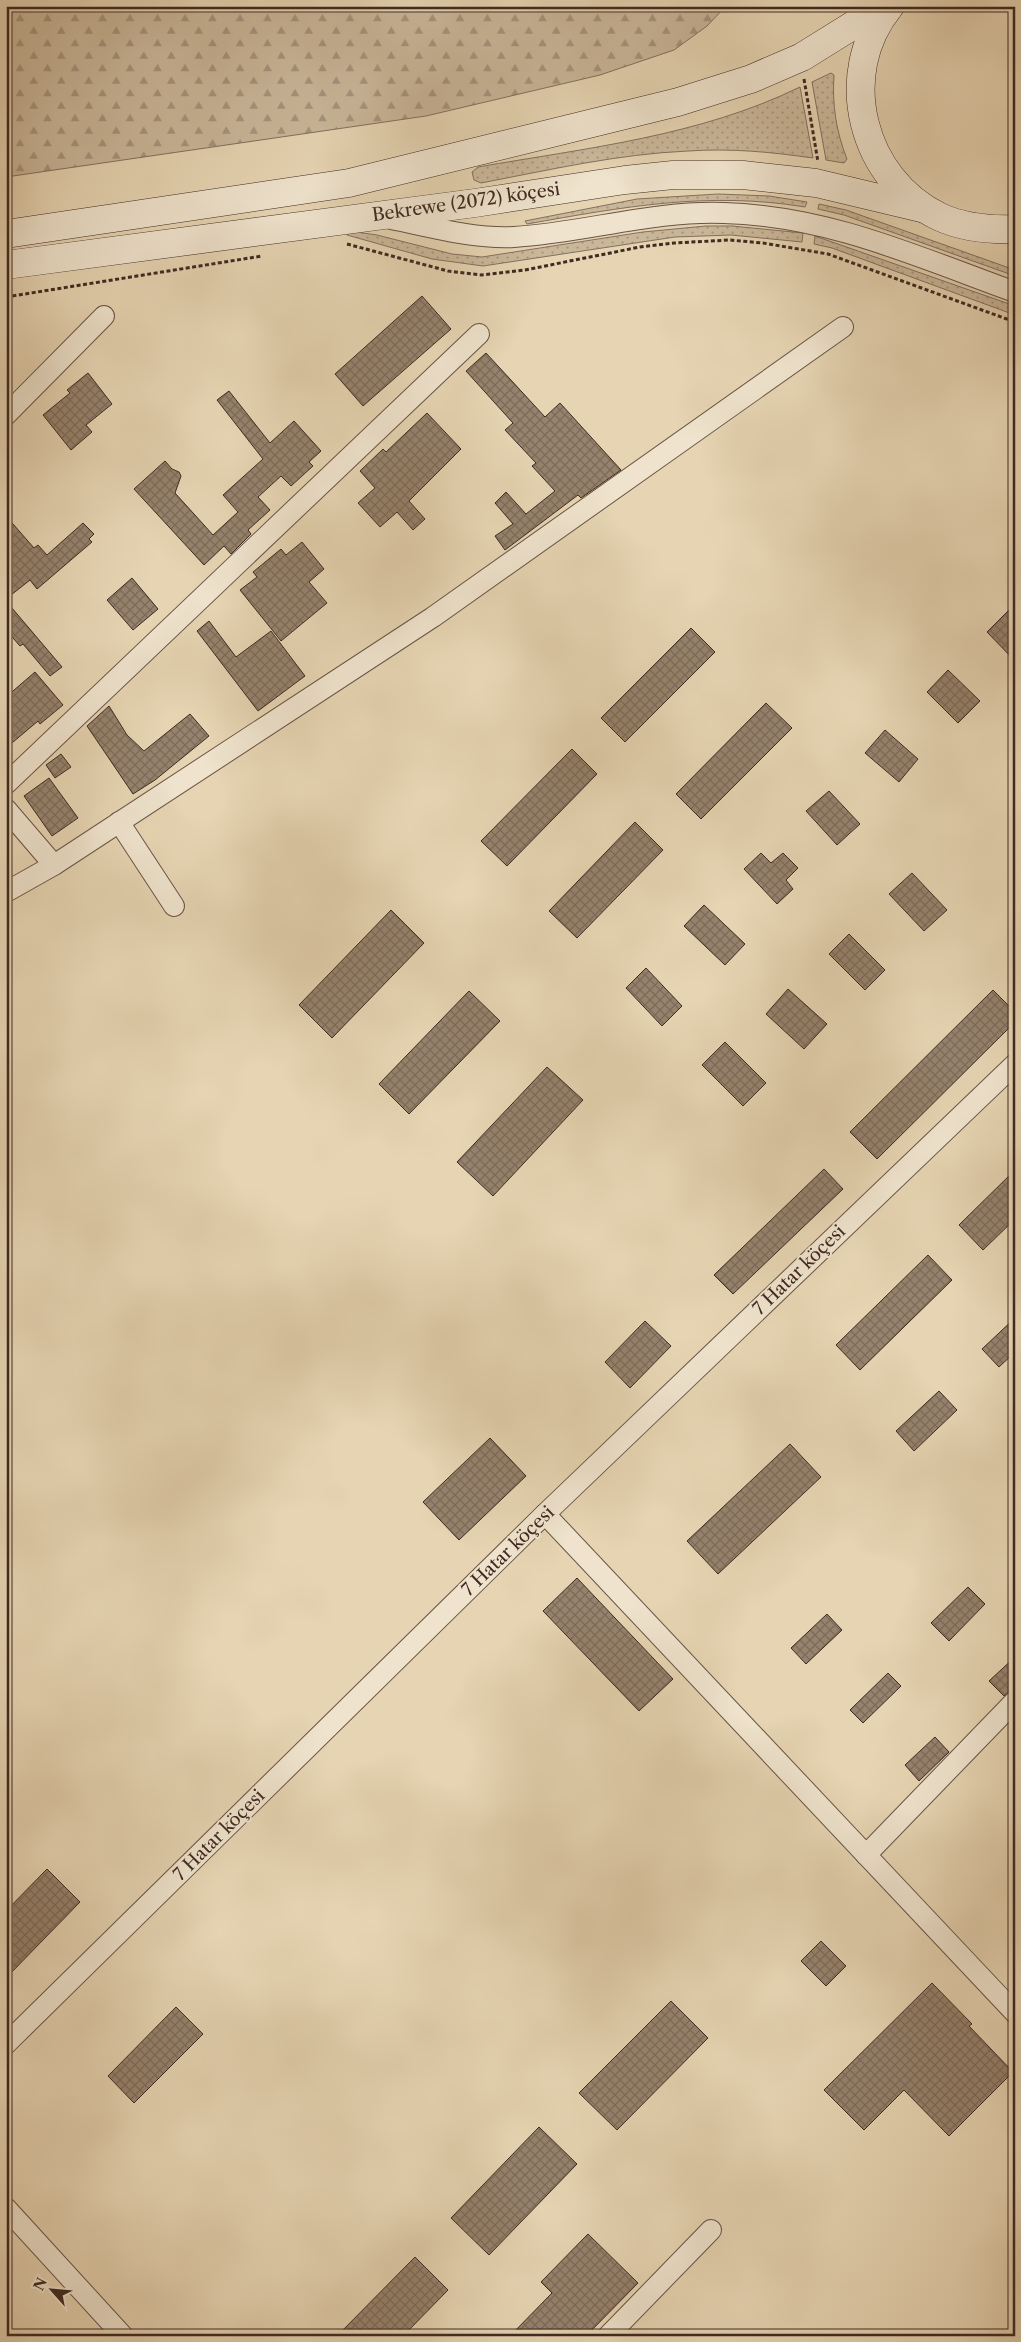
<svg xmlns="http://www.w3.org/2000/svg" width="1021" height="2342" viewBox="0 0 1021 2342" font-family="'Libre Caslon Text',serif">
<defs>
<pattern id="grass-dots" width="8" height="8" patternUnits="userSpaceOnUse" patternTransform="scale(1.25)"><rect width="8" height="8" fill="#cab79a"/><path d="M2 2h.1M6 6h.1" fill="none" stroke="#a5957d" stroke-width="1.8" stroke-linecap="round"/></pattern>
<pattern id="forest-firs" width="22" height="20" patternUnits="userSpaceOnUse" patternTransform="scale(1.25)"><rect width="22" height="20" fill="#cab79a"/><path d="M5 1l3.5 6h-7zM16 11l3.5 6h-7z" fill="#a5957d"/></pattern>
<pattern id="building-cross-hatch" width="8" height="8" patternUnits="userSpaceOnUse" patternTransform="scale(1.25)"><rect width="8" height="8" fill="#96826d"/><path d="M0 0l8 8M0 8l8-8" fill="none" stroke="#7c6b59"/></pattern>
</defs>
<rect width="100%" height="100%" fill="#e6d4b2"/>
<filter id="stains"><feTurbulence type="fractalNoise" baseFrequency=".004" numOctaves="4"/><feColorMatrix values="0 0 0 0 .2 0 0 0 0 .09 0 0 0 0 .02 0 0 0 .5 -.17"/></filter>
<radialGradient id="worn" r=".72"><stop offset=".6" stop-color="#630" stop-opacity="0"/><stop offset="1" stop-color="#630" stop-opacity=".3"/></radialGradient>
<g fill="url(#grass-dots)" stroke="#84705e">
<path d="M831 73 834 75C832 105 836 131 847 159L844 163 826 160 812 82Z"/>
<path d="M800 87 813 158C771 152 730 148 688 151 618 154 549 170 481 183L474 180 472 172 478 167C587 148 700 136 800 87Z"/>
<path d="M718 194 769 196 807 202 805 207C708 191 623 207 527 224L525 221 637 199Z"/>
<polygon points="819,204 846,210 1015,270 1015,276 844,215 818,209"/>
<polygon points="706,226 732,226 803,233 802,242 731,235 675,237 483,266 432,259 347,235 349,231 377,235 452,254 482,257 643,232"/>
<polygon points="815,236 1015,306 1015,315 832,248 814,244"/>
</g>
<polygon fill="url(#forest-firs)" stroke="#84705e" points="6,6 726,6 707,26 674,50 600,75 426,116 6,177"/>
<g fill="url(#building-cross-hatch)" stroke="#3f2a22">
<polygon points="422,296 451,329 363,406 335,374"/>
<polygon points="486,353 545,417 560,403 621,470 581,498 578,495 505,550 495,536 513,524 495,503 506,492 526,514 555,491 532,466 536,463 505,430 513,423 466,371"/>
<polygon points="88,373 112,404 86,425 92,432 71,450 43,415 70,393 67,390"/>
<polygon points="229,391 270,443 294,421 321,451 309,462 313,466 291,486 281,476 258,497 270,510 248,530 251,534 231,554 224,546 204,565 134,489 165,461 172,469 179,472 181,476 175,493 213,535 238,512 223,495 263,459 217,400"/>
<polygon points="427,413 461,449 409,501 425,519 413,530 397,512 380,527 358,503 375,488 360,471 383,449 386,452"/>
<polygon points="6,516 34,548 38,545 47,555 83,523 94,534 89,539 92,542 37,589 30,580 6,599"/>
<polygon points="302,542 324,569 309,582 327,603 281,641 240,590 257,577 253,572 281,549 286,555"/>
<polygon points="132,578 158,609 133,630 107,600"/>
<polygon points="6,601 62,667 50,676 23,644 20,646 6,630"/>
<polygon points="1015,604 1015,661 987,632"/>
<polygon points="209,621 236,657 271,631 305,676 258,711 197,631"/>
<polygon points="691,628 715,652 625,742 601,718"/>
<polygon points="948,670 980,701 958,723 927,692"/>
<polygon points="35,672 63,705 40,724 38,721 6,748 6,697"/>
<polygon points="766,703 792,728 701,819 676,794"/>
<polygon points="109,706 127,735 144,751 190,714 209,736 155,780 133,794 87,726"/>
<polygon points="885,730 918,759 899,782 865,753"/>
<polygon points="572,749 597,774 507,866 481,841"/>
<polygon points="61,754 71,767 55,778 46,765"/>
<polygon points="49,778 78,818 52,836 24,796"/>
<polygon points="829,791 860,824 837,845 806,811"/>
<polygon points="635,822 663,850 577,938 549,911"/>
<polygon points="761,853 771,863 783,853 798,868 786,880 793,889 777,904 744,869"/>
<polygon points="912,873 947,910 924,931 889,894"/>
<polygon points="704,905 745,944 725,965 684,926"/>
<polygon points="391,910 424,943 332,1038 299,1005"/>
<polygon points="849,934 885,970 865,990 829,954"/>
<polygon points="646,968 682,1006 662,1026 626,988"/>
<polygon points="788,989 827,1024 804,1049 766,1014"/>
<polygon points="993,990 1015,1012 1015,1022 877,1159 850,1132"/>
<polygon points="469,991 500,1021 409,1114 379,1084"/>
<polygon points="725,1042 766,1083 743,1106 702,1065"/>
<polygon points="547,1067 583,1100 493,1196 457,1162"/>
<polygon points="824,1169 843,1189 733,1294 714,1275"/>
<polygon points="1015,1170 1015,1219 983,1250 959,1225"/>
<polygon points="928,1255 952,1280 860,1370 836,1345"/>
<polygon points="1015,1318 1015,1352 999,1367 982,1349"/>
<polygon points="645,1321 671,1346 630,1388 605,1362"/>
<polygon points="939,1391 957,1410 914,1451 896,1431"/>
<polygon points="490,1438 526,1476 459,1540 423,1502"/>
<polygon points="790,1444 821,1477 718,1574 687,1541"/>
<polygon points="577,1578 673,1679 639,1711 543,1611"/>
<polygon points="968,1587 985,1604 949,1641 931,1623"/>
<polygon points="827,1614 842,1630 806,1664 791,1648"/>
<polygon points="1015,1657 1015,1687 1004,1696 989,1681"/>
<polygon points="888,1673 901,1686 863,1723 850,1710"/>
<polygon points="935,1737 949,1752 919,1781 905,1765"/>
<polygon points="47,1869 80,1902 6,1978 6,1911"/>
<polygon points="821,1941 846,1966 826,1986 801,1961"/>
<polygon points="932,1983 972,2024 969,2026 1013,2072 949,2136 904,2090 864,2130 824,2090"/>
<polygon points="671,2001 708,2038 617,2130 579,2093"/>
<polygon points="176,2007 203,2034 134,2103 108,2076"/>
<polygon points="539,2127 577,2164 489,2255 451,2218"/>
<polygon points="588,2234 638,2283 586,2336 510,2336 552,2293 541,2282"/>
<polygon points="415,2257 448,2290 403,2336 337,2336"/>
</g>
<g fill="none" stroke-linecap="round" stroke-linejoin="round">
<g stroke="#695446" stroke-width="22">
<g id="minor">
<path d="M391 219C431 227 473 239 514 237 583 233 655 210 724 213 829 216 918 257 1015 292"/>
<polyline points="6,415 104,316"/>
<polyline points="6,784 479,334"/>
<polyline points="6,809 54,865"/>
<polyline points="119,822 174,906"/>
<polyline points="6,892 54,865 433,617 843,327"/>
<polyline points="545,1514 1015,2013"/>
<polyline points="866,1855 1015,1701"/>
<polyline points="6,2044 545,1514 1015,1064"/>
<polyline points="6,2208 123,2336"/>
<polyline points="608,2336 711,2230"/>
</g>
</g>
<g stroke="#3f2a22" stroke-width="29">
<g id="secondary">
<path d="M890 6C834 74 862 180 940 217 964 228 989 230 1015 229"/>
<polyline points="6,234 349,183 678,102 751,79 802,57 884,6"/>
<polyline points="6,265 475,203 625,180 673,175 743,175 816,183 925,209"/>
</g>
</g>
<g stroke="#3f2a22" stroke-width="3" stroke-dasharray="4 2.5" stroke-linecap="butt">
<polyline points="804,79 818,162"/>
<polyline points="347,244 448,271 481,275 525,270 640,247 674,243 730,240 763,243 828,254 1015,322"/>
<polyline points="6,297 262,256"/>
</g>
<use href="#minor" stroke="#efe3cd" stroke-width="20"/>
<use href="#secondary" stroke="#efe3cd" stroke-width="28"/>
</g>
<g text-anchor="middle" dominant-baseline="central" stroke-width="4" stroke-linejoin="round" paint-order="stroke">
<g font-size="18" fill="#3f2a22" stroke="#efe3cd">
<text transform="translate(466 202) rotate(-8)">Bekrewe (2072) köçesi</text>
<text transform="translate(799 1270) rotate(-44)">7 Hatar köçesi</text>
<text transform="translate(508 1551) rotate(-44)">7 Hatar köçesi</text>
<text transform="translate(219 1835) rotate(-45)">7 Hatar köçesi</text>
</g>
</g>
<rect width="1021" height="2342" fill="none" stroke="#e6d4b2" stroke-width="25"/>
<rect x="8" y="8" width="1006" height="2327" fill="none" stroke="#3f2a22" stroke-width="2.5"/>
<rect x="12" y="12" width="996" height="2317" fill="none" stroke="#3f2a22"/>
<g transform="translate(52 2290) rotate(297)" stroke="#efe3cd" stroke-width="4" paint-order="stroke">
<path d="M0-4L9 19L0 12L-9 19Z" fill="#3f2a22"/>
<text y="-8" font-size="14" font-weight="bold" text-anchor="middle" fill="#3f2a22">N</text>
</g>
<rect width="100%" height="100%" filter="url(#stains)"/>
<rect width="100%" height="100%" fill="url(#worn)"/>
</svg>
